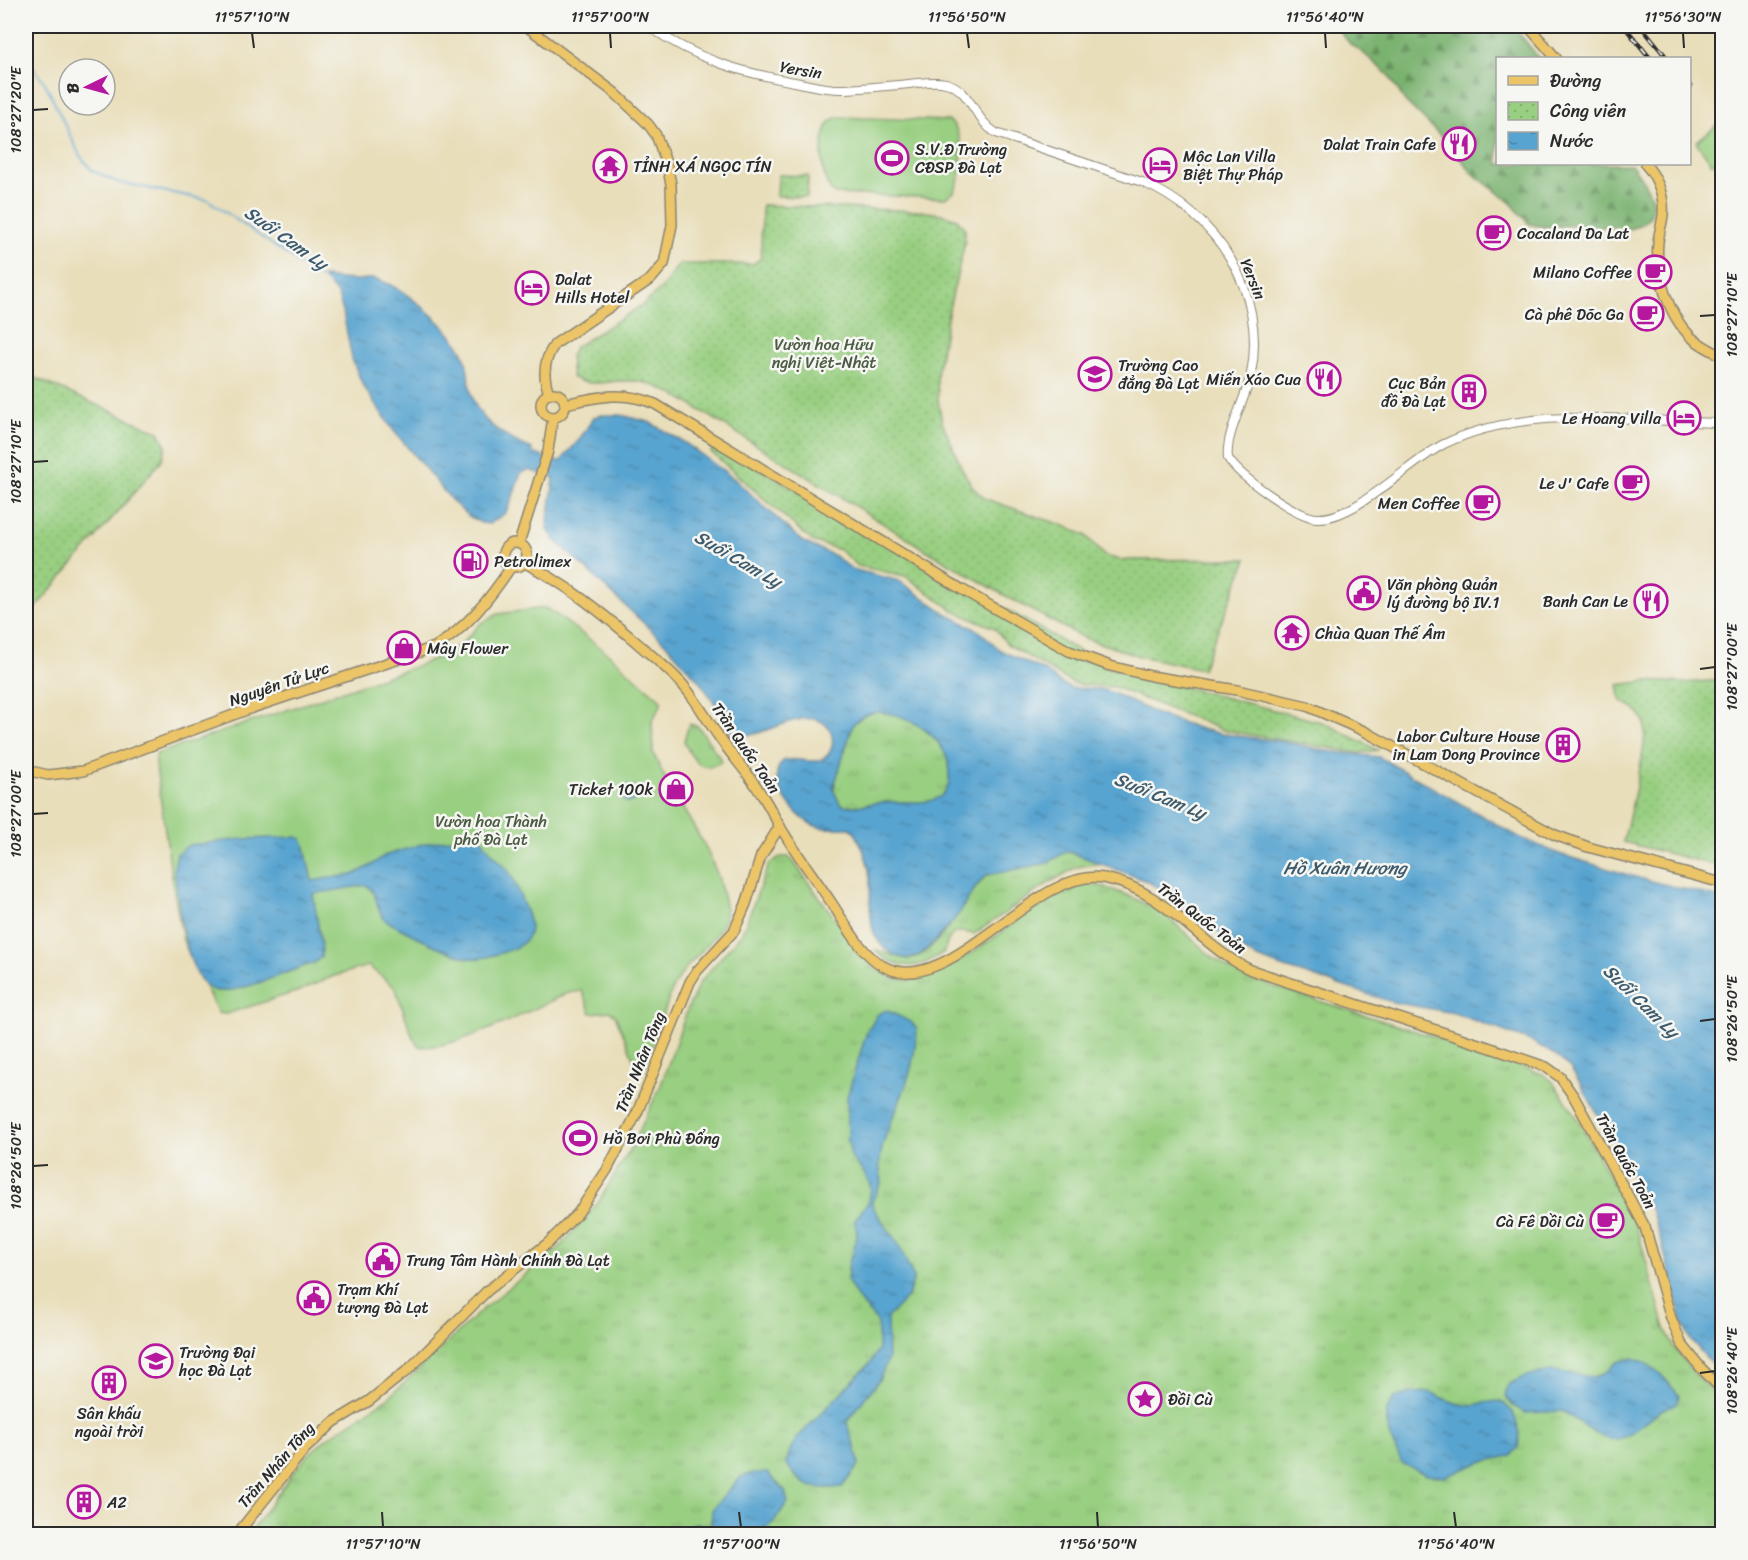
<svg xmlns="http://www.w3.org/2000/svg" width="1748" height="1560" viewBox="0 0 1748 1560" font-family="Sriracha,sans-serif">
<defs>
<pattern id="grass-tufts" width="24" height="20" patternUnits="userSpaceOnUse" patternTransform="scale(1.5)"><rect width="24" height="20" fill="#99cf81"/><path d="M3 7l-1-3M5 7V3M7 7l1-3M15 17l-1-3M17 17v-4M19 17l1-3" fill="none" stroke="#84b270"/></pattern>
<pattern id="forest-firs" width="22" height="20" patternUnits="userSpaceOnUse" patternTransform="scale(1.5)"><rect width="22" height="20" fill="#7ab26f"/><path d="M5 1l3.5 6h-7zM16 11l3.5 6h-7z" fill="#64915b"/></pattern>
<pattern id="park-dots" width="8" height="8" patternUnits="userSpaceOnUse" patternTransform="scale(1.5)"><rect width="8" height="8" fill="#99cf81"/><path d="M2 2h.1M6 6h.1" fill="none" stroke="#84b270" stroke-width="1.8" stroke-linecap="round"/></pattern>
<pattern id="water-ripples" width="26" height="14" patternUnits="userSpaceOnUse" patternTransform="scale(1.5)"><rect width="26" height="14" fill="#58a4d0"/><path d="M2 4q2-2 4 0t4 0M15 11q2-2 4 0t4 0" fill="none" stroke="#4986a9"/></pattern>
</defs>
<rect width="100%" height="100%" fill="#f6f6f2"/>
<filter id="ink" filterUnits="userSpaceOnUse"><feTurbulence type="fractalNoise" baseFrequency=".0167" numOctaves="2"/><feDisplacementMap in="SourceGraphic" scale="12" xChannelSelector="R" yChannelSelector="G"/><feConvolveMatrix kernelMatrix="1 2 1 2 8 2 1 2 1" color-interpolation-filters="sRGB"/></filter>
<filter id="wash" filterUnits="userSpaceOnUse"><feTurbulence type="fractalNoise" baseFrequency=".008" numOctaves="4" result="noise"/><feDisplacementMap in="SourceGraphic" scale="24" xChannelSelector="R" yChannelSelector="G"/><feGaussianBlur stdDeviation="1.35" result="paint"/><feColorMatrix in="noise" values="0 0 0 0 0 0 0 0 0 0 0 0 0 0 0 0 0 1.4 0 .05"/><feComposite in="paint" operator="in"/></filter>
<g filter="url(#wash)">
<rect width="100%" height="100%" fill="#e9deba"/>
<g fill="url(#grass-tufts)" stroke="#627d56" stroke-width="1.5">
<polygon points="1722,121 1722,155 1712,164 1696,142"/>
<path d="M876 712C902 712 933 729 945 753 948 759 949 768 949 776 950 783 947 791 941 796 927 806 902 801 886 802 871 802 855 810 840 804L833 789 853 724 864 715Z"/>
<path d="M689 724 698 726 722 761C701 776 691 758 684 741Z"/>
<path d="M1066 851 1102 863 1077 867 1052 881 974 934C954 929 950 932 944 952 937 956 929 962 922 964 906 969 886 963 875 950 883 952 900 958 907 959 936 960 967 892 987 875L1047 863Z"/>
<path d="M780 857H788L792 860 868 963C878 970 888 978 900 980 936 985 1001 932 1031 911 1046 901 1064 887 1083 885 1092 884 1101 886 1110 889 1129 895 1150 905 1167 917 1184 930 1198 946 1215 959 1228 969 1243 975 1259 982L1482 1052 1543 1074 1552 1081 1573 1111 1636 1225 1665 1328 1675 1349 1693 1372 1722 1402V1534H249L292 1474 310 1453 326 1439 389 1397 484 1308 559 1248 598 1203 633 1144 661 1085 688 1008 700 982 742 933 769 864Z"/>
</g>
<path fill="url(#forest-firs)" stroke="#526e4d" stroke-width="1.5" d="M1335 26H1513L1539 58H1498V164H1631C1648 186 1671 217 1629 229L1579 225 1544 227 1529 224 1511 203 1471 172 1452 147 1405 101 1389 76 1361 51 1351 45Z"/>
<g fill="url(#park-dots)" stroke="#627d56" stroke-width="1.5">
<polygon points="778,175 808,176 807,197 777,196"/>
<path d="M762 205 920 211 941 214 957 219 965 229V242L948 313 937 375 938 400 942 422 963 471 974 489 986 499 1062 525 1085 535 1105 556 1121 560 1247 559 1202 669 1139 656 1084 638 1018 603 926 550 682 399C666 391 651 382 633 381 612 379 591 389 572 377L570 355 575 347 644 304 662 288 679 264H753L761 258Z"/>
<polygon points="26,374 159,432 166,446 162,460 26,619"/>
<polygon points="714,443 1109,668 1325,723 1378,750 1359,753 1223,730 1114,687 1074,684 1007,644 995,628 956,612 905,576 858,566 840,550 812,541 711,452"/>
<path d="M1722 680V867L1623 842C1628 821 1650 738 1644 722 1640 711 1631 706 1621 701L1618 685 1647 681 1683 683Z"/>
</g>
<g fill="#99cf81" stroke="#627d56" stroke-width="1.5">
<path d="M839 117 949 121C966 130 964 179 953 193 951 194 947 197 945 198L835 194C819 183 818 135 831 121 833 119 836 118 839 117Z"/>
<path d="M544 608 551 611 604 650 661 700V705L652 721 653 753 663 774 706 848 718 876 726 908 724 922 715 936 685 969 673 987 645 1066 637 1067 615 1015 610 1011 591 1013 582 991 568 993C535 1008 450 1053 418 1046L413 1038 395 987 368 966 334 976 299 991 226 1014 218 1013 183 941 173 886 156 767V754L420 665 449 652 464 641 480 624 498 614Z"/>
</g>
<g fill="url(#water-ripples)" stroke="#42687e" stroke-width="1.5" fill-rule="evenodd">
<path d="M323 277C334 278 345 280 355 280 361 280 368 278 374 279 401 284 453 329 464 355 469 367 468 383 472 396 479 423 508 439 532 449V453L560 462 579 440 594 417 602 415H621L649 422 685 443 731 476 803 542 833 555 852 569 899 581 949 615 981 632 1000 650 1045 671 1060 683 1071 688 1100 689 1113 693 1157 714 1198 728 1222 734 1285 742 1326 751 1379 757 1519 837 1559 854 1642 879 1722 898V1375L1691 1340 1682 1323 1663 1247 1652 1212 1580 1083 1570 1068 1555 1055 1533 1042 1454 1013 1392 1002 1273 964 1251 955 1225 938 1170 895 1147 881 1067 851 1047 863 987 875C975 885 968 899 960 912 949 927 936 941 922 953 914 959 906 960 897 956 857 937 876 898 868 865 865 853 860 841 854 831L850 828C838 828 824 830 813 825 794 816 764 780 783 761 795 756 808 764 820 760 839 753 836 723 814 719 787 714 752 747 728 730L725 719 701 683 667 645 554 539 547 528 554 478 529 470 521 473 510 505 505 513 490 524 481 523 467 515 453 502 394 431 363 386 352 359 343 312 338 295ZM876 712C902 712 933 729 945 753 948 759 949 768 949 776 950 783 947 791 941 796 927 806 902 801 886 802 871 802 855 810 840 804L833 789 853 724 864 715Z"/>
<circle cx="629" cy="794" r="8"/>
<path d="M477 834C483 838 484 843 488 848 504 868 510 867 519 893 528 917 542 938 510 950 498 954 482 960 469 958 447 954 405 931 385 920 375 909 379 893 366 885L313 894 322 949 321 957 314 963C288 971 246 991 220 991 184 992 178 894 174 868L177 854 189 845 244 839 296 837 302 839 304 843 312 881 355 874 370 866 384 856 422 844Z"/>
<path d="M886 1010 911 1022 917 1029C915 1049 913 1066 906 1084 897 1114 872 1150 882 1181L872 1202 874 1209 899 1245 914 1278 908 1296 887 1318 888 1359 879 1380 847 1421C849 1436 858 1449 859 1465L842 1487C814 1490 803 1489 786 1463L791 1448 798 1437 871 1362 878 1350V1323L858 1299 847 1280 849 1261 853 1254 857 1233 855 1220 869 1201 871 1187 864 1173 851 1157 848 1141 847 1097 866 1034 878 1014Z"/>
<path d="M1633 1358C1654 1364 1666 1379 1679 1396L1678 1401 1674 1405 1663 1409 1627 1436 1614 1440 1604 1438 1562 1411 1526 1413 1513 1406 1506 1398 1505 1391 1509 1384 1526 1376 1553 1371 1593 1377 1603 1374 1617 1362Z"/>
<path d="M1430 1392C1441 1397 1455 1405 1467 1405 1479 1405 1489 1401 1501 1401L1513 1412 1520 1433 1518 1448 1510 1456 1481 1462 1445 1477 1427 1475 1402 1463 1393 1444 1387 1423V1410L1394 1398 1411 1393Z"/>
<polygon points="753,1473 767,1473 785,1491 788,1502 774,1522 757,1534 723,1534 711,1524 712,1510 725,1494 741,1477"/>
<polygon points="696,1523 710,1527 716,1534 677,1534 683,1528"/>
</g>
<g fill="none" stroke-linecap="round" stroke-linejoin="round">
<polyline stroke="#58a4d0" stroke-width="2" points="26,58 45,83 80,156 93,171 117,182 208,200 329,284"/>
</g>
</g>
<g filter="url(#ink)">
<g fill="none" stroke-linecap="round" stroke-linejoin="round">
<g stroke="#8a8472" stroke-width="10">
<path id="minor" d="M648 26C697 60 742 73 800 83 815 86 830 90 845 89 867 88 888 86 909 84 921 83 934 80 946 83 971 89 973 119 996 133L1142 182C1217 214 1267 292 1251 374 1246 399 1225 434 1228 458 1238 476 1296 516 1316 518 1354 521 1409 462 1444 444 1527 403 1634 422 1722 423"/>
</g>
<g stroke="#8a8472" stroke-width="12">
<g id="major">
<path d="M526 26 615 93 648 124 656 135 667 165 671 184 672 225 664 264 651 279 555 344C544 359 542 375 549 393"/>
<polyline points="1528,26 1556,58"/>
<path d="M1645 164C1657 177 1665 196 1663 215 1662 224 1659 233 1658 242 1655 273 1668 315 1691 337 1700 345 1712 351 1722 356"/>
<circle cx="553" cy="405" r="12"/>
<path d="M565 404C597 397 624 390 655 404L961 589 1069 651 1110 666 1151 676 1237 690 1307 706 1364 731 1555 835 1588 847 1722 883"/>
<circle cx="515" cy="555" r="12"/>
<polyline points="519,543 548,451 553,417"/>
<path d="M525 563C566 584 601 612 636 642 652 656 669 669 683 685 697 701 707 720 719 737 732 756 748 773 760 792 767 802 773 814 779 825 795 852 814 877 831 902 846 924 860 953 883 966 947 1003 1036 865 1104 878 1168 891 1197 945 1251 970L1485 1046 1546 1067 1560 1077 1574 1097 1645 1227 1671 1318 1681 1343 1701 1368 1722 1390"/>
<path d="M26 770 48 775 83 771 252 708 435 647C468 627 490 598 511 567"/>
<polyline points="237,1534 305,1449 334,1422 369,1401 409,1369 487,1291 548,1243 578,1213 607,1170 637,1113 690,982 697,971 734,931 746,904 761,856 780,826"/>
</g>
</g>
<use href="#minor" stroke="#fff" stroke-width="8"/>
<use href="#major" stroke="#edc569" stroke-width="9"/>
<g stroke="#2b2b2b" stroke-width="4.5">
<g id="rail">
<polyline points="1624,26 1650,58"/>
<polyline points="1641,26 1667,58"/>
<polyline points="1690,86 1690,88"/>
</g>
</g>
<use href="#rail" stroke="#f6f6f2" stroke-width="2" stroke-dasharray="7" stroke-linecap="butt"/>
</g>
</g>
<path fill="none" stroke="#2b2b2b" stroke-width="2" d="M252 33 254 48M610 33 611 48M967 33 969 48M1325 33 1326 48M1683 33 1684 48M33 110 48 109M1700 316 1715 315M33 462 48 461M1700 669 1715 667M33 814 48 813M1700 1021 1715 1019M33 1166 48 1165M1700 1373 1715 1371M382 1512 383 1527M739 1512 741 1527M1097 1512 1098 1527M1454 1512 1456 1527"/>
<defs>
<g id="restaurant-ring" transform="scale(1.725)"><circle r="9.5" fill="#f6f6f2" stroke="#b5179e" stroke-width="1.5"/><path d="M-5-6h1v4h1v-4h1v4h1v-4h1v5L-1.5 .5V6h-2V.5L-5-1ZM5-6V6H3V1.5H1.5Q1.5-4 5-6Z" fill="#b5179e"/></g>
<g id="stadium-ring" transform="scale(1.725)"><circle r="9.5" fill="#f6f6f2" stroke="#b5179e" stroke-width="1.5"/><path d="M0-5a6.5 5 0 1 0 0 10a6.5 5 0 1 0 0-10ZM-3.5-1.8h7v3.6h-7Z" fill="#b5179e"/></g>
<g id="hotel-ring" transform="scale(1.725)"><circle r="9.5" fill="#f6f6f2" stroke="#b5179e" stroke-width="1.5"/><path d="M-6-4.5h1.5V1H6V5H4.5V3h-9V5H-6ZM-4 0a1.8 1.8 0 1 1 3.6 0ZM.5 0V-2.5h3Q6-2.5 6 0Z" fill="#b5179e"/></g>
<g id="temple-ring" transform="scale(1.725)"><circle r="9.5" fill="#f6f6f2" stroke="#b5179e" stroke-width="1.5"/><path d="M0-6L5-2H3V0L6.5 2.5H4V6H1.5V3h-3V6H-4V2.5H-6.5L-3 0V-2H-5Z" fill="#b5179e"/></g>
<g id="cafe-ring" transform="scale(1.725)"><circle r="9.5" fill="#f6f6f2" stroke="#b5179e" stroke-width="1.5"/><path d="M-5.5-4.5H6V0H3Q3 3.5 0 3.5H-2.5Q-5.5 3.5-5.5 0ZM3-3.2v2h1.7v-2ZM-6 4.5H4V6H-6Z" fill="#b5179e"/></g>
<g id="university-ring" transform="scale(1.725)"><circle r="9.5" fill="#f6f6f2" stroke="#b5179e" stroke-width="1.5"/><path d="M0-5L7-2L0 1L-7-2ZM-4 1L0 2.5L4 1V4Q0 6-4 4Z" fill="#b5179e"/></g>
<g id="building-ring" transform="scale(1.725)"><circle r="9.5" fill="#f6f6f2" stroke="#b5179e" stroke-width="1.5"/><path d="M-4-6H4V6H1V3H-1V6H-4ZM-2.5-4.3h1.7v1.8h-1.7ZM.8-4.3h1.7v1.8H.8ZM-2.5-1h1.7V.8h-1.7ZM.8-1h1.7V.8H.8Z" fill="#b5179e"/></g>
<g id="fuel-ring" transform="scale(1.725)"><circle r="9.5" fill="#f6f6f2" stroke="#b5179e" stroke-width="1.5"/><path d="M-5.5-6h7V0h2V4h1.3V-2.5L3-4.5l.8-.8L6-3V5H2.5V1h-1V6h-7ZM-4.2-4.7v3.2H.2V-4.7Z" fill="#b5179e"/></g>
<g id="civic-ring" transform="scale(1.725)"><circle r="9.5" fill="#f6f6f2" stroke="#b5179e" stroke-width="1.5"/><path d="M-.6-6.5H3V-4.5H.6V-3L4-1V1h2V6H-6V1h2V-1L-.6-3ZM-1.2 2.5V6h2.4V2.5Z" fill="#b5179e"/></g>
<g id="shop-ring" transform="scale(1.725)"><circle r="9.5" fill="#f6f6f2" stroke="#b5179e" stroke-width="1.5"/><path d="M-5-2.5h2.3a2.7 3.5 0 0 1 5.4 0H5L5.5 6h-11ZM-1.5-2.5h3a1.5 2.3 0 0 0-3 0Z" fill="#b5179e"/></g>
<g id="sight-ring" transform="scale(1.725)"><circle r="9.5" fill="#f6f6f2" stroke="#b5179e" stroke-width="1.5"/><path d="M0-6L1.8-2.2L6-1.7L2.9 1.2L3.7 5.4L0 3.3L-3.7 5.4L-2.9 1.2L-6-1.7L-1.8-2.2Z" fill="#b5179e"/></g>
</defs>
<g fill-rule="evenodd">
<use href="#restaurant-ring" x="1459" y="144"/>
<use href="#stadium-ring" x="892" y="158"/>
<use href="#hotel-ring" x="1160" y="165"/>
<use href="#temple-ring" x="610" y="166"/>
<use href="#cafe-ring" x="1494" y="233"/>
<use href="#cafe-ring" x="1655" y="272"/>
<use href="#hotel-ring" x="532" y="288"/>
<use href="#cafe-ring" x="1647" y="314"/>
<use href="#university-ring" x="1095" y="374"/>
<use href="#restaurant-ring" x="1324" y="379"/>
<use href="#building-ring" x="1469" y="392"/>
<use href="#hotel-ring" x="1684" y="418"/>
<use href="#cafe-ring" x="1632" y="483"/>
<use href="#cafe-ring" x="1483" y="503"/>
<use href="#fuel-ring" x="471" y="561"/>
<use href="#civic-ring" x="1364" y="593"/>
<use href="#restaurant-ring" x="1651" y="601"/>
<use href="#temple-ring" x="1292" y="633"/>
<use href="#shop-ring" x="404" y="648"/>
<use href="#building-ring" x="1563" y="745"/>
<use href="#shop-ring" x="676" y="789"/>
<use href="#stadium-ring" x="580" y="1138"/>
<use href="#cafe-ring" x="1607" y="1221"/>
<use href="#civic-ring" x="383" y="1260"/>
<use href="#civic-ring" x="314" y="1298"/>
<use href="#university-ring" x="156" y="1361"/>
<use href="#building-ring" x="109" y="1383"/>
<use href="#sight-ring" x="1145" y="1399"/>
<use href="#building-ring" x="84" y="1502"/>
</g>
<g text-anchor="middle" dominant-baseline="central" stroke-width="5" stroke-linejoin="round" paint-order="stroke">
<g font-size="16" fill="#2b2b2b" stroke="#f6f6f2">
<text transform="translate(801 70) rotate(10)">Yersin</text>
<text transform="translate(1253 279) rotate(68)">Yersin</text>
<text transform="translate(279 684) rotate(-19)">Nguyên Tử Lực</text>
<text transform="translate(746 748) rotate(55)">Trần Quốc Toản</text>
<text transform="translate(1202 918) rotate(37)">Trần Quốc Toản</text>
<text transform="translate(640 1062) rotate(-68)">Trần Nhân Tông</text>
<text transform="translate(1626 1161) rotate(61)">Trần Quốc Toản</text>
<text transform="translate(276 1465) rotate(-49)">Trần Nhân Tông</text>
</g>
<g font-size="16" fill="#2b2b2b" stroke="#f6f6f2" text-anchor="start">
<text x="1436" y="144" text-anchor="end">Dalat Train Cafe</text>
<text x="915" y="149">S.V.Đ Trường<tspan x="915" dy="18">CĐSP Đà Lạt</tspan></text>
<text x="1183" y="156">Mộc Lan Villa<tspan x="1183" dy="18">Biệt Thự Pháp</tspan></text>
<text x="633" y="166">TỈNH XÁ NGỌC TÍN</text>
<text x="1517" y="233">Cocaland Da Lat</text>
<text x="1632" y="272" text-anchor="end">Milano Coffee</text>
<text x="555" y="279">Dalat<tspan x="555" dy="18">Hills Hotel</tspan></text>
<text x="1624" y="314" text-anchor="end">Cà phê Dõc Ga</text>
<text x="1118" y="365">Trường Cao<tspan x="1118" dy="18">đẳng Đà Lạt</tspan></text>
<text x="1301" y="379" text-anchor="end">Miến Xáo Cua</text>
<text x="1446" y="383" text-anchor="end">Cục Bản<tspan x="1446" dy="18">đồ Đà Lạt</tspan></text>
<text x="1661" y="418" text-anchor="end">Le Hoang Villa</text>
<text x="1609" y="483" text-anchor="end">Le J' Cafe</text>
<text x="1460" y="503" text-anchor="end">Men Coffee</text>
<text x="494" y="561">Petrolimex</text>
<text x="1387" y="584">Văn phòng Quản<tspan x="1387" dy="18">lý đường bộ IV.1</tspan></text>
<text x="1628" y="601" text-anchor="end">Banh Can Le</text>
<text x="1315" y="633">Chùa Quan Thế Âm</text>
<text x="427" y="648">Mây Flower</text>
<text x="1540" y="736" text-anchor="end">Labor Culture House<tspan x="1540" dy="18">in Lam Dong Province</tspan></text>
<text x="653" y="789" text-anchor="end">Ticket 100k</text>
<text x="603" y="1138">Hồ Bơi Phù Đổng</text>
<text x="1584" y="1221" text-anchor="end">Cà Fê Dồi Cù</text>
<text x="406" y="1260">Trung Tâm Hành Chính Đà Lạt</text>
<text x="337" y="1289">Trạm Khí<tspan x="337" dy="18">tượng Đà Lạt</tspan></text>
<text x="179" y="1352">Trường Đại<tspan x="179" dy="18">học Đà Lạt</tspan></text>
<text x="1168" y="1399">Đồi Cù</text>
<text x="109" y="1413" text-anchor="middle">Sân khấu<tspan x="109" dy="18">ngoài trời</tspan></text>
<text x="107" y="1502">A2</text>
</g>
<g font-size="16" fill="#4c5c45" stroke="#f6f6f2">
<text x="824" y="344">Vườn hoa Hữu<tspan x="824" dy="18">nghị Việt-Nhật</tspan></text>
<text x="491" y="821">Vườn hoa Thành<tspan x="491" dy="18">phố Đà Lạt</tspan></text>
</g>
<g font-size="18" font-style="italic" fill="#3d5b6d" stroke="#f6f6f2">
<text transform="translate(286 238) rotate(35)">Suối Cam Ly</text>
<text transform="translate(738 559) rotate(30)">Suối Cam Ly</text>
<text transform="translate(1160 796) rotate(22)">Suối Cam Ly</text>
<text x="1345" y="868">Hồ Xuân Hương</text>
<text transform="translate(1641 1001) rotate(44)">Suối Cam Ly</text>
</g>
</g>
<rect width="1748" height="1560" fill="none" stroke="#f6f6f2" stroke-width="66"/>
<rect x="1496" y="57" width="195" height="108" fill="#f6f6f2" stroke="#a5a5a2" stroke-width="1.5"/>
<rect x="1508" y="76" width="30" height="9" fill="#edc569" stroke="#a5a5a2" stroke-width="1.5"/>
<text x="1550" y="87" font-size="18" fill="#2b2b2b">Đường</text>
<rect x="1508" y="102" width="30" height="18" fill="url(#park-dots)" stroke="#a5a5a2" stroke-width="1.5"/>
<text x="1550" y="117" font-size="18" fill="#2b2b2b">Công viên</text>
<rect x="1508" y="132" width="30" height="18" fill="url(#water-ripples)" stroke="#a5a5a2" stroke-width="1.5"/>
<text x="1550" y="147" font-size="18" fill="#2b2b2b">Nước</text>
<g transform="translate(87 87) rotate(265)"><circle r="28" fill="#f6f6f2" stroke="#a5a5a2" stroke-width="1.5"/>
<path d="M0-4.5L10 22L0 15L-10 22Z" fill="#b5179e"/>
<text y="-9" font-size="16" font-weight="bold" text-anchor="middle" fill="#2b2b2b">B</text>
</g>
<rect x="33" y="33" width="1682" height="1494" fill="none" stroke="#2b2b2b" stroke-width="2"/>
<g font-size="15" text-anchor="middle" fill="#2b2b2b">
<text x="252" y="22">11°57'10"N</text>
<text x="610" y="22">11°57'00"N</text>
<text x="967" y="22">11°56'50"N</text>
<text x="1325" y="22">11°56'40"N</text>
<text x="1683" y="22">11°56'30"N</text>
<text transform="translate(16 110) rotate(-90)" y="5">108°27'20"E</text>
<text transform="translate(1732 315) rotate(-90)" y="5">108°27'10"E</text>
<text transform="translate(16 462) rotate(-90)" y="5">108°27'10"E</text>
<text transform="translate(1732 667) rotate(-90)" y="5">108°27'00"E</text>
<text transform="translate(16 814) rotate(-90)" y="5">108°27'00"E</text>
<text transform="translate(1732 1019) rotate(-90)" y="5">108°26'50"E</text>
<text transform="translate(16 1166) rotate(-90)" y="5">108°26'50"E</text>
<text transform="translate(1732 1371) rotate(-90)" y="5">108°26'40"E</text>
<text x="383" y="1549">11°57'10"N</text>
<text x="741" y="1549">11°57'00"N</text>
<text x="1098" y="1549">11°56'50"N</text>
<text x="1456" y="1549">11°56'40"N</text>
</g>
</svg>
